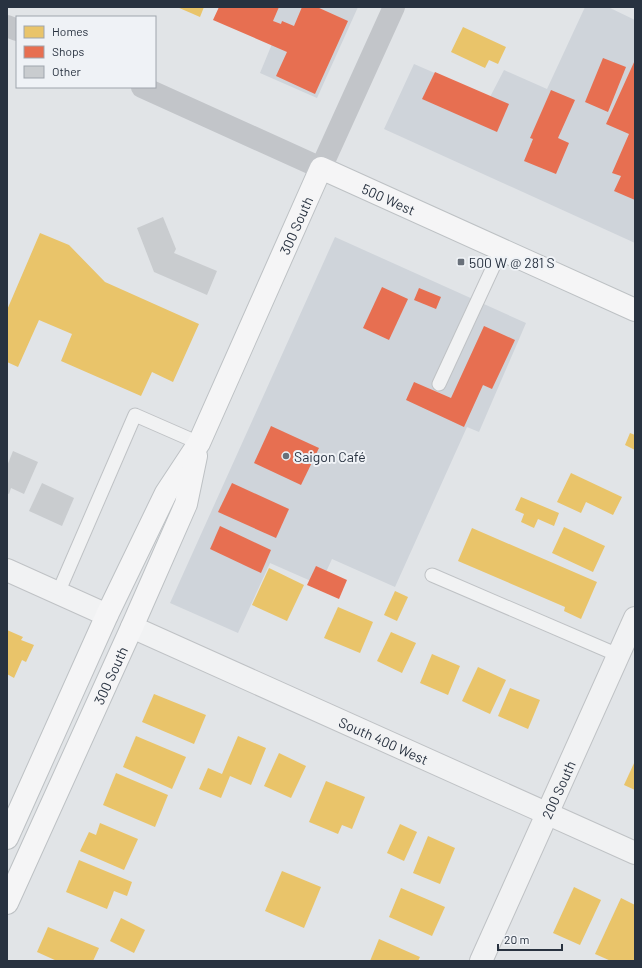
<svg xmlns="http://www.w3.org/2000/svg" width="642" height="968" viewBox="0 0 642 968" font-family="Barlow,sans-serif">
<rect width="100%" height="100%" fill="#e1e4e7"/>
<g fill="#cfd4da">
<polygon points="278,7 358,7 317,98 260,73 279,27 271,22"/>
<polygon points="585,7 608,7 635,20 635,243 384,129 414,64 490,97 504,70 547,89"/>
<polygon points="335,237 526,323 479,432 467,427 395,587 332,559 320,585 270,563 238,633 170,603"/>
</g>
<g fill="#e9c46a">
<polygon points="177,7 204,7 200,17"/>
<polygon points="463,27 506,47 498,64 489,60 485,68 451,52"/>
<polygon points="40,233 69,245 105,282 199,324 173,382 152,372 141,396 61,361 72,334 39,320 18,367 7,362 7,310"/>
<polygon points="630,433 635,435 635,450 625,445"/>
<polygon points="571,473 622,497 613,515 586,502 581,513 557,502"/>
<polygon points="521,497 559,513 554,526 538,519 534,528 521,522 524,514 515,510"/>
<polygon points="564,527 605,546 593,572 552,553"/>
<polygon points="472,528 597,582 581,619 564,611 565,607 458,561"/>
<polygon points="269,568 304,585 287,621 252,605"/>
<polygon points="395,591 408,597 397,621 384,615"/>
<polygon points="338,607 373,622 360,653 324,638"/>
<polygon points="7,630 23,637 21,640 34,645 26,662 22,660 14,678 7,674"/>
<polygon points="391,632 416,643 402,673 377,661"/>
<polygon points="432,654 460,666 448,695 420,683"/>
<polygon points="478,667 506,680 490,714 462,701"/>
<polygon points="510,688 540,700 528,729 498,716"/>
<polygon points="154,694 206,715 194,744 142,722"/>
<polygon points="136,736 186,757 172,789 123,767"/>
<polygon points="238,736 266,748 251,785 230,776 221,798 199,789 208,768 222,774"/>
<polygon points="279,753 306,766 291,798 264,786"/>
<polygon points="635,761 635,790 624,785"/>
<polygon points="116,773 168,795 155,827 103,805"/>
<polygon points="326,781 365,797 352,829 342,825 338,834 309,822"/>
<polygon points="100,823 138,839 124,870 80,851 89,832 96,835"/>
<polygon points="400,824 417,832 404,861 387,853"/>
<polygon points="428,836 455,848 440,884 413,873"/>
<polygon points="79,860 132,882 127,896 114,891 107,909 66,892"/>
<polygon points="282,871 321,887 304,928 265,911"/>
<polygon points="574,887 601,900 580,945 553,933"/>
<polygon points="401,888 445,907 432,936 389,917"/>
<polygon points="621,898 635,905 635,961 611,961 595,954"/>
<polygon points="121,918 145,930 134,953 110,941"/>
<polygon points="48,927 99,948 93,961 57,961 37,952"/>
<polygon points="379,939 420,957 418,961 370,961"/>
</g>
<g fill="#e76f51">
<polygon points="219,7 279,7 273,21 281,24 282,21 294,26 302,7 317,7 348,21 315,94 276,76 287,52 213,20"/>
<polygon points="603,58 626,67 608,112 585,102"/>
<polygon points="635,60 635,200 614,191 621,176 612,173 629,134 606,124"/>
<polygon points="435,72 509,104 497,132 422,99"/>
<polygon points="551,90 575,100 558,138 569,143 556,174 524,161 533,139 530,138"/>
<polygon points="382,287 408,299 389,340 363,328"/>
<polygon points="419,288 441,297 436,309 414,300"/>
<polygon points="484,326 515,340 492,389 483,385 464,427 406,400 414,382 451,398"/>
<polygon points="271,426 319,448 301,485 254,463"/>
<polygon points="232,483 289,509 276,538 218,512"/>
<polygon points="220,526 271,550 261,573 210,549"/>
<polygon points="316,566 347,580 339,599 307,585"/>
</g>
<g fill="#c9cccf">
<polygon points="163,217 176,249 174,253 217,271 207,295 154,272 137,228"/>
<polygon points="13,451 38,462 24,494 11,488 9,494 7,493 7,466"/>
<polygon points="42,483 74,498 62,526 29,511"/>
</g>
<g fill="none" stroke-linecap="round" stroke-linejoin="round">
<g stroke="#bfc2c5" stroke-width="15">
<g id="lane">
<polyline points="439,384 501,250"/>
<polyline points="432,575 618,655"/>
<polyline points="58,593 135,415 199,443"/>
</g>
</g>
<g stroke="#bfc2c5" stroke-width="24">
<g id="street">
<polyline points="7,570 107,615"/>
<path id="s1" d="M132 627 635 853"/>
<path id="s2" d="M481 961 635 618"/>
</g>
</g>
<g stroke="#bdc1c4" stroke-width="24">
<g id="primary">
<path id="s3" d="M7 838 107 615 166 493 199 443 321 168 635 310"/>
<path id="s4" d="M7 903 132 627 186 504 196 456"/>
</g>
</g>
<use href="#lane" stroke="#f1f2f3" stroke-width="13"/>
<use href="#street" stroke="#f1f2f3" stroke-width="22"/>
<g stroke="#c2c5c9" stroke-width="22">
<polyline points="7,26 17,30"/>
<polyline points="142,87 321,168 394,7"/>
</g>
<use href="#primary" stroke="#f5f5f6" stroke-width="22"/>
</g>
<g fill="#69707a" stroke="#eff2f6" stroke-width="1.5">
<rect x="457" y="258" width="8" height="8" rx="2"/>
<circle cx="286" cy="456" r="4"/>
</g>
<g text-anchor="middle" dominant-baseline="central" stroke-width="4" stroke-linejoin="round" paint-order="stroke">
<g font-size="14" fill="#283240" stroke="#eff2f6">
<text stroke="none"><textPath href="#s3" startOffset="815">500 West</textPath></text>
<text stroke="none"><textPath href="#s3" startOffset="678">300 South</textPath></text>
<text stroke="none"><textPath href="#s4" startOffset="250">300 South</textPath></text>
<text stroke="none"><textPath href="#s1" startOffset="276">South 400 West</textPath></text>
<text stroke="none"><textPath href="#s2" startOffset="188">200 South</textPath></text>
</g>
<g font-size="14" fill="#283240" stroke="#eff2f6" text-anchor="start">
<text x="469" y="262">500 W @ 281 S</text>
<text x="294" y="456">Saigon Café</text>
</g>
</g>
<rect width="642" height="968" fill="none" stroke="#283240" stroke-width="16"/>
<rect x="16" y="16" width="140" height="72" fill="#eff2f6" stroke="#9fa5ad"/>
<rect x="24" y="26" width="20" height="12" fill="#e9c46a" stroke="#9fa5ad"/>
<text x="52" y="36" font-size="12" fill="#283240">Homes</text>
<rect x="24" y="46" width="20" height="12" fill="#e76f51" stroke="#9fa5ad"/>
<text x="52" y="56" font-size="12" fill="#283240">Shops</text>
<rect x="24" y="66" width="20" height="12" fill="#c9cccf" stroke="#9fa5ad"/>
<text x="52" y="76" font-size="12" fill="#283240">Other</text>
<path d="M498 944v6h64v-6" fill="none" stroke="#283240" stroke-width="2"/>
<text x="504" y="944" font-size="12" fill="#283240" stroke="#eff2f6" stroke-width="3" paint-order="stroke">20 m</text>
</svg>
